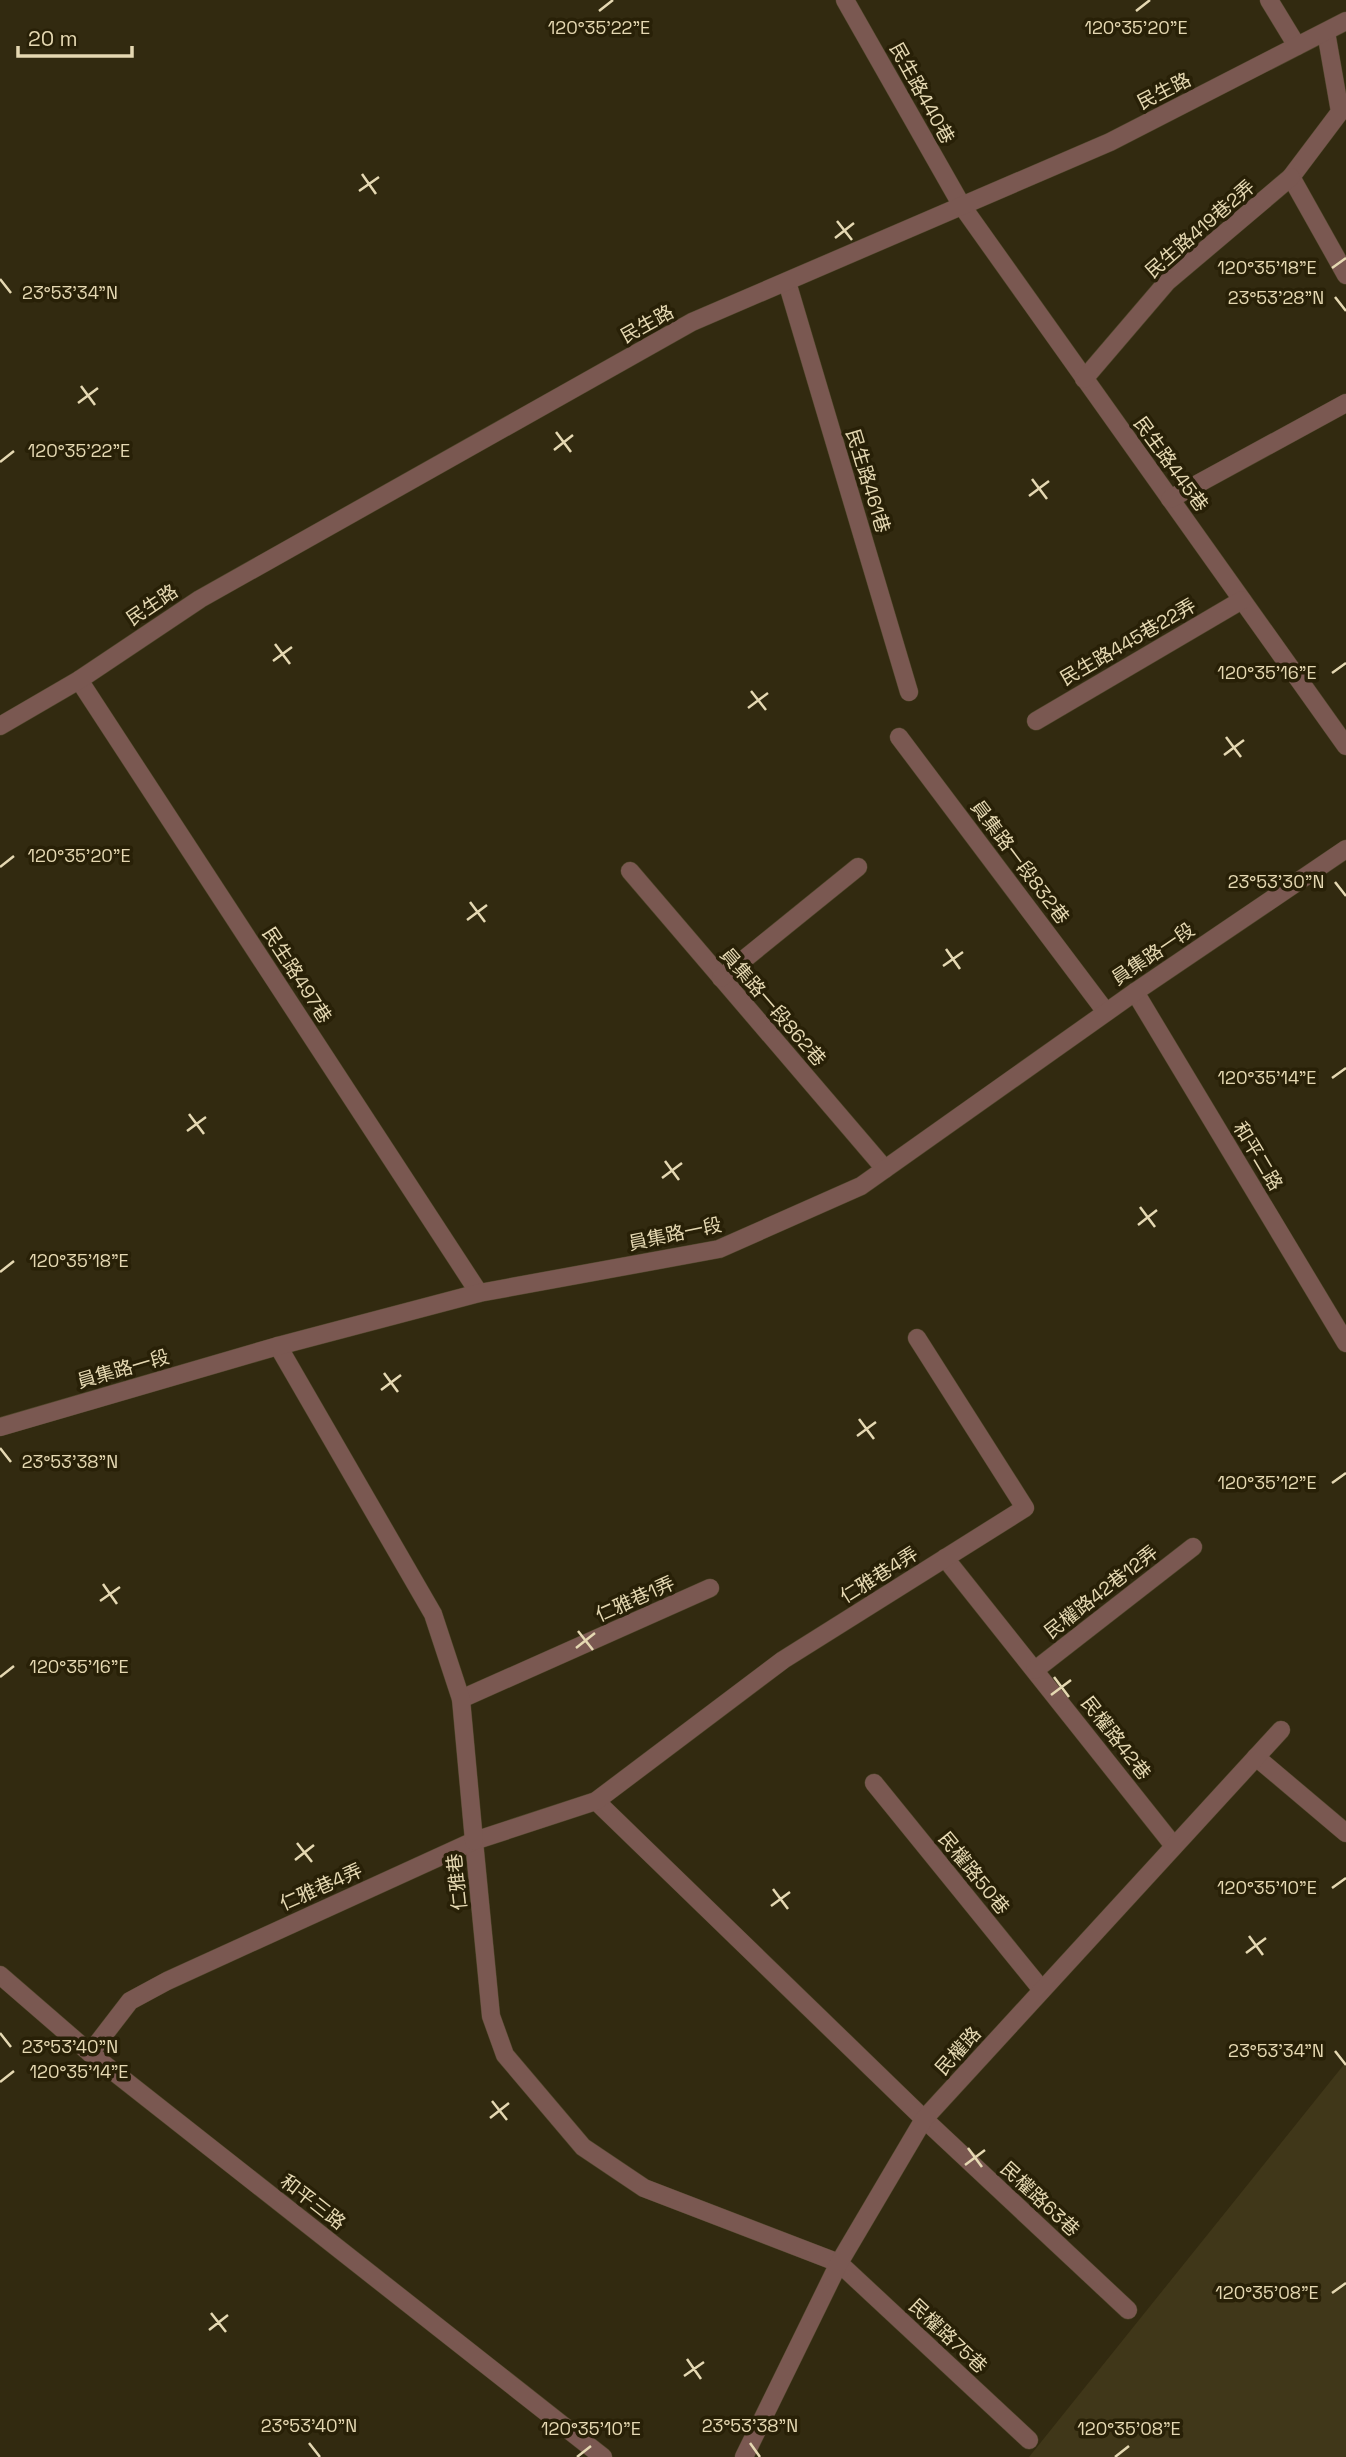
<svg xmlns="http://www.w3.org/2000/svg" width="1346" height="2457" viewBox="0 0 1346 2457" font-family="'Space Grotesk','Noto Sans TC',sans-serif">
<rect width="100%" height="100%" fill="#322a10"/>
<polygon fill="#403719" points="1346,2062 1346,2457 1029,2457"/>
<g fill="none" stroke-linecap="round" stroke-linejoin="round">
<g stroke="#4f462a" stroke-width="19">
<g id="service">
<polyline points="845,0 962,206 1346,746"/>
<polyline points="1269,0 1297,46"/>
<polyline points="1326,32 1340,112 1291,177 1346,275"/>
<polyline points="787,282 909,692"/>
<polyline points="1084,379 1167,282 1291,177"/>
<polyline points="1170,499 1346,403"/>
<polyline points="79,680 479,1293"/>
<polyline points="1036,721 1242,600"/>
<polyline points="899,737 1106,1012"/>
<polyline points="630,871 885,1169"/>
<polyline points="721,978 858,867"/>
<polyline points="945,1558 1174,1846"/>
<polyline points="1035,1670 1193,1547"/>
<polyline points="461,1699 710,1588"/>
<polyline points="1256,1757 1346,1833"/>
<polyline points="874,1783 1042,1990"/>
<polyline points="596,1801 924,2119 1128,2310"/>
<polyline points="474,1841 491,2016 505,2055 583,2147 644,2188 839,2263 1029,2440"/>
<polyline points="90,2053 130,2001 167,1981 474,1841 596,1801 783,1660 1025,1508 917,1338"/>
<polyline points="744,2457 839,2263 924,2119 1281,1730"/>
</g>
</g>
<g stroke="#4f462a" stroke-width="19">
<g id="minor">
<polyline points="0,726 79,680 200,599 692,322 1110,142 1346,21"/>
<polyline points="1135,992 1346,1343"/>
<polyline points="278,1346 433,1614 461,1699 474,1841"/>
<polyline points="0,1975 90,2053 603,2457"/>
</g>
</g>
<g stroke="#4f462a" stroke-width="19">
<polyline id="tertiary" points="0,1427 278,1346 479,1293 719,1249 861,1186 1135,992 1346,849"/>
</g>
<use href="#service" stroke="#7a5851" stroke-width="18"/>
<use href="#minor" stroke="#7a5851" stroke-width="18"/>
<use href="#tertiary" stroke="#7a5851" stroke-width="18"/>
</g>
<path fill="none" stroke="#e5d8b2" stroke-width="2.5" d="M599 11 613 0M1136 11 1150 0M362 174 376 194M359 191 379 177M837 221 852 240M835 238 854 223M1332 268 1346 258M0 279 11 293M1335 297 1346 311M81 386 95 405M78 403 98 388M556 432 571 452M554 450 573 435M0 462 14 451M1032 479 1047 499M1029 496 1049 481M275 644 290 664M273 661 292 647M1332 673 1346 663M751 691 766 710M748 708 768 693M1226 737 1241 757M1224 755 1244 740M0 867 14 856M1335 882 1346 896M470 902 485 922M467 920 487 905M946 949 960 969M943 966 963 952M1332 1078 1346 1068M189 1114 204 1134M187 1131 206 1117M665 1161 679 1180M662 1178 682 1163M1140 1207 1155 1227M1138 1225 1157 1210M0 1272 14 1261M384 1373 398 1392M381 1390 401 1375M859 1419 874 1439M857 1436 876 1422M0 1448 11 1462M1332 1483 1346 1473M103 1584 117 1604M100 1601 120 1587M578 1631 593 1650M576 1648 595 1633M0 1677 14 1666M1054 1677 1069 1697M1051 1695 1071 1680M297 1843 312 1862M295 1860 314 1845M1332 1888 1346 1878M773 1889 788 1909M771 1906 790 1892M1249 1936 1263 1955M1246 1953 1266 1938M0 2033 11 2047M1335 2051 1346 2065M0 2082 14 2071M492 2101 507 2120M490 2118 509 2103M968 2148 982 2167M965 2165 985 2150M1332 2293 1346 2283M211 2313 226 2332M209 2330 228 2315M687 2359 701 2379M684 2376 704 2362M309 2443 320 2457M750 2443 760 2457M577 2457 591 2446M1115 2457 1129 2446"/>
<g text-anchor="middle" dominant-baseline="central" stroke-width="7" stroke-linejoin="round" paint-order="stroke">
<g font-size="19" fill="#e5d8b2" stroke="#282007">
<text transform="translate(1164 91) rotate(-27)">民生路</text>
<text transform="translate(922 93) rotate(61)">民生路440巷</text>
<text transform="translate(1200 229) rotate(-41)">民生路419巷2弄</text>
<text transform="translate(647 324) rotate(-29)">民生路</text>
<text transform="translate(1171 464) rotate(54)">民生路445巷</text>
<text transform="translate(868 481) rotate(73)">民生路461巷</text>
<text transform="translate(152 605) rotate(-34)">民生路</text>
<text transform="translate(1128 642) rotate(-30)">民生路445巷22弄</text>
<text transform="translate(1020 862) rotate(53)">員集路一段832巷</text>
<text transform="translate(1153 954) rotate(-34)">員集路一段</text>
<text transform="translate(297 975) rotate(57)">民生路497巷</text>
<text transform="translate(773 1007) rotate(49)">員集路一段862巷</text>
<text transform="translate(1258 1156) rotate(59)">和平二路</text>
<text transform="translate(675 1234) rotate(-12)">員集路一段</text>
<text transform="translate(123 1369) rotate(-16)">員集路一段</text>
<text transform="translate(879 1575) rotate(-32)">仁雅巷4弄</text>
<text transform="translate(1101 1592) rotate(-38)">民權路42巷12弄</text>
<text transform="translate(635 1599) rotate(-24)">仁雅巷1弄</text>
<text transform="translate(1116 1738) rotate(52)">民權路42巷</text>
<text transform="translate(974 1873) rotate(51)">民權路50巷</text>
<text transform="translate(457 1882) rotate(-96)">仁雅巷</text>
<text transform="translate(321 1887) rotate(-24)">仁雅巷4弄</text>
<text transform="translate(958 2051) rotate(-48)">民權路</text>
<text transform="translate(1040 2199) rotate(43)">民權路63巷</text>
<text transform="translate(313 2202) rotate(38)">和平三路</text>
<text transform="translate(948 2336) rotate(43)">民權路75巷</text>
</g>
</g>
<g font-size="18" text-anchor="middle" fill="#e5d8b2" stroke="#282007" stroke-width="7" stroke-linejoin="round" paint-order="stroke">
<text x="599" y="34">120°35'22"E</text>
<text x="1136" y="34">120°35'20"E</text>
<text x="1267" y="274">120°35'18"E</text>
<text x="70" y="299">23°53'34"N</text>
<text x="1276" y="304">23°53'28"N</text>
<text x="79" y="457">120°35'22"E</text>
<text x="1267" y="679">120°35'16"E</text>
<text x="79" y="862">120°35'20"E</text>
<text x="1276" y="888">23°53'30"N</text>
<text x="1267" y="1084">120°35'14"E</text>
<text x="79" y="1267">120°35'18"E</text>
<text x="70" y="1468">23°53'38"N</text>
<text x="1267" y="1489">120°35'12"E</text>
<text x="79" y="1673">120°35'16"E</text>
<text x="1267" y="1894">120°35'10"E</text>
<text x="70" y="2053">23°53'40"N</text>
<text x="1276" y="2057">23°53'34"N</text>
<text x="79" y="2078">120°35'14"E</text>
<text x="1267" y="2299">120°35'08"E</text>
<text x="309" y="2432">23°53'40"N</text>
<text x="750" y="2432">23°53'38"N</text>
<text x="591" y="2435">120°35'10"E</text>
<text x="1129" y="2435">120°35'08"E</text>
</g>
<path d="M18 46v10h114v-10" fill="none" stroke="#e5d8b2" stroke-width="3.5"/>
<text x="28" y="46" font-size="21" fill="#e5d8b2" stroke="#282007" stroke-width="5" paint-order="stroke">20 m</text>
</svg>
